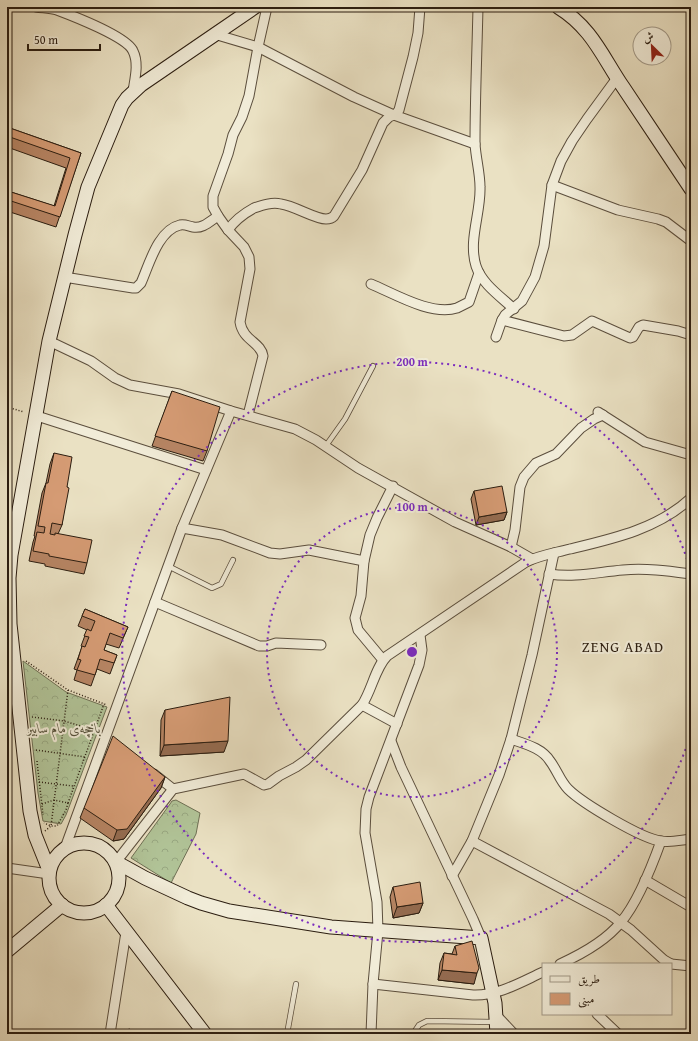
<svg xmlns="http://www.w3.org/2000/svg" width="698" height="1041" viewBox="0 0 698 1041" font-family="'Gentium Book Plus',Amiri,serif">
<defs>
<pattern id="forest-crowns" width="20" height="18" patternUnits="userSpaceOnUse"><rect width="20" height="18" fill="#b1c498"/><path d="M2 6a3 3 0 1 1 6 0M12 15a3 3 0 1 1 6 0" fill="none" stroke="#98a882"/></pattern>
</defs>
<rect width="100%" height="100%" fill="#eae1c3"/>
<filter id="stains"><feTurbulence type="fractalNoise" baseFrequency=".005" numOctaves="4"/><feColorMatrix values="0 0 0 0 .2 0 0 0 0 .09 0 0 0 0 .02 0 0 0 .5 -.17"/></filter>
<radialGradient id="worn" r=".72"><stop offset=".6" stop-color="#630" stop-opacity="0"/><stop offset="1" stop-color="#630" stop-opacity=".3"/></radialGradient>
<g fill="url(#forest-crowns)" stroke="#6e7054">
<polygon points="23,661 66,692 107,707 66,815 61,824 43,821 38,793"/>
<polygon points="176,800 200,813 196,834 171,883 131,858 170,804 172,801"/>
</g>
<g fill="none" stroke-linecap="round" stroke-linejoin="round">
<g stroke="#5b4e3d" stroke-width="6">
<g id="lane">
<polyline points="325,447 345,419 373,366"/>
<polyline points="168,566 212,588 221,584 233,560"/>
<polyline points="287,1034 296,984"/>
<polyline points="413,1034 419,1025 427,1021 496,1022"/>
</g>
</g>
<g stroke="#5b4e3d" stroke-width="11">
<g id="street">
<path d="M36 7C43 8 51 8 57 10 73 16 127 37 133 51 139 63 135 78 133 91"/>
<path d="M478 7C477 53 475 99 475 144 476 159 480 173 480 187 481 213 468 240 476 266 482 284 500 296 514 309"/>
<polyline points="214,34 258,47 354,97 394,115 475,144"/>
<polyline points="552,185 618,210 658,219 666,222 691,241"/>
<path d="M228 230C235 220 243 214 254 208 263 205 272 202 281 204 295 206 315 219 326 219 329 219 332 218 334 216L362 170 383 123 389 117 396 114 399 110 413 57 418 33 420 7"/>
<path d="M64 277 133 288H136L141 283C149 265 158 230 180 225 185 224 188 226 193 227 203 229 210 221 218 216"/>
<path d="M371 284C395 294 431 316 457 308 461 306 465 304 469 302L479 273"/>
<polyline points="502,320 564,336 572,335 592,321 630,338 633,337 639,327 643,325 678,331 691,335"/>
<polyline points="496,337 502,320 505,315 522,301 535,277 544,246 552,185 561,161 572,141 587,119 617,78"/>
<polyline points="49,341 91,361 115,378 130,385 179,394 231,411 295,429 316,440 358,468 455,522 511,547 532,559"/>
<polyline points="598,412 645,442 691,455"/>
<path d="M248 415 263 356C261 342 243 341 240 322L250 269 249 257 244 247 228 230 218 216 213 207V196L228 154 233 135 242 117 249 96 258 47 267 7"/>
<polyline points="37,416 206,470"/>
<polyline points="182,528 222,535 270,553 280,554 309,550 364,561"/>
<polyline points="511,547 515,530 520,487 524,477 536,463 556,454 581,428 594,419 603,415"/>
<path d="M549 574C575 578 598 572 623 570 646 568 668 571 691 574"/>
<polyline points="155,602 259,646 267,646 276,643 321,645"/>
<polyline points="383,660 358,630 355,618 361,596 364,561 370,535 377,518 393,486"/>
<polyline points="362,705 397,724"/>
<path d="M511 739C525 744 542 748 550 761 557 770 560 781 568 789 582 803 642 839 661 841 670 843 681 840 691 839"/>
<polyline points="391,741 401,767 473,919 481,938"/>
<polyline points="154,774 173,789"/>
<polyline points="472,841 609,914 631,930 664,960 671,964"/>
<polyline points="65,848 182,528 231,411"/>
<path d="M116 862 173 789 244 774 264 785 268 784 279 776 296 767 306 760 362 705C372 690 375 668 387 656L526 562C540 555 555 553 570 549 612 539 658 529 691 498"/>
<polyline points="7,868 49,874"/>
<polyline points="452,876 472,841 499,775 511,739 532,655 554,553"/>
<polyline points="645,880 691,907"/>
<path d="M560 964C582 954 606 941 621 922 638 902 652 866 661 841"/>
<polyline points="671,964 691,966"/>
<path d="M373 984 473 995C498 996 521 982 543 972"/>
<polyline points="597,1014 618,1034"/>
<polyline points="497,1016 514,1034"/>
<polyline points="110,1034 126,932"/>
<polyline points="371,1034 373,984 378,931 377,902 365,833 366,809 369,797 419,665 422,650 420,635"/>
</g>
</g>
<g stroke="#2b1d10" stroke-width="15">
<g id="secondary">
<path d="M558 7C592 28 602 56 623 87 646 121 668 155 691 189"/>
<circle cx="84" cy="878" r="35"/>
<polyline points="116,862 145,878 188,898 201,903 229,911 331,927 481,938 495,1003 497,1034"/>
<polyline points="49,870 35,835 30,811 10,624 9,578 11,555 49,341 75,235 88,187 122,105 127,98 141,85 255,7"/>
<polyline points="106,905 205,1034"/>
<polyline points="7,951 62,905"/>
</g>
</g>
<g stroke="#2b1d10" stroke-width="1.5" stroke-dasharray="1 2" stroke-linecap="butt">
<polyline points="7,101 10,104"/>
<polyline points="7,407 24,412"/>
<polyline points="26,661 68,690 107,705"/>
<polyline points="32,717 64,721 94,730"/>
<polyline points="36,750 85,757"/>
<polyline points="37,761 43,815"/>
<polyline points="39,782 73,786"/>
<polyline points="68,803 104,704"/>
<polyline points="42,804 54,800 68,803 66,810 57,826 51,826 44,823"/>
<polyline points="45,831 51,826 68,690"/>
</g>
<use href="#lane" stroke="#f1ecd8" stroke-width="4.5"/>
<use href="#street" stroke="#f1ecd8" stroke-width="9"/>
<use href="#secondary" stroke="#f1ecd8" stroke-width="13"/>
</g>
<g fill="#b78564" stroke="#2b1d10">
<polygon points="7,127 81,153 56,227 7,211 7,201 11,192 54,206 66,168 7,147"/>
<polygon points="172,391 207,451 203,461 152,446"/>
<polygon points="54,453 67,487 62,525 58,534 87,563 84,574 45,566 45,564 29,561 33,542 35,536 34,536 42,493 46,483 50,464"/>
<polygon points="474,491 507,512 504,520 476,525 471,499"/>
<polygon points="85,609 128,627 119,648 106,644 104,650 117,655 110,674 97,669 91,686 74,680 77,670 74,669 82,647 81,646 87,630 78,626"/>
<polygon points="165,710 224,752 160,756 161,720"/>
<polygon points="165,777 161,788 124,839 113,841 80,818 84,808"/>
<polygon points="393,887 423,903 419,913 393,918 390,897"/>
<polygon points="455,946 474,984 438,980 440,963 444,953 452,954"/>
</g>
<g fill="#956c51" stroke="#2b1d10">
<polygon points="507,512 504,520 476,525 479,517"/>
<polygon points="228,741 224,752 160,756 164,745"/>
<polygon points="165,777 161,788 124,839 113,841 117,830"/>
<polygon points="423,903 419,913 393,918 397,907"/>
<polygon points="442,970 477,973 474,984 438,980"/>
</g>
<g fill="#d59b74" stroke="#2b1d10">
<polygon points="7,127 81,153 60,217 8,200 11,192 55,206 70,158 7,136"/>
<polygon points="172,391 220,407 207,451 155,436"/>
<polygon points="54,453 72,457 67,487 69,488 62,525 52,523 50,534 55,535 55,533 92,540 87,563 49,556 49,554 33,551 37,532 44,533 45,527 38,526 46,483 48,483"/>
<polygon points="502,486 507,512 479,517 474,491"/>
<polygon points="85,609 128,627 123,638 110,633 104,650 117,655 114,663 100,659 95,675 77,670 81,660 78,659 82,646 85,647 89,637 84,636 87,629 91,631 95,621 82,616"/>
<polygon points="230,697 228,741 164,745 165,710"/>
<polygon points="113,736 165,777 127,829 117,830 84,808"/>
<polygon points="420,882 423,903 397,907 393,887"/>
<polygon points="472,941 479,968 477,973 442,970 444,953 457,955 455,946"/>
<polygon points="7,1027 14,1034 7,1034"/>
<polygon points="130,1029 132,1034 113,1034 112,1033"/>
<polygon points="330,1031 343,1034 329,1034"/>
</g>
<g fill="none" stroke="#7b2cbf" stroke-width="2" stroke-dasharray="2 4">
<circle cx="412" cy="652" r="145"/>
<path d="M691 732A290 290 0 1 1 691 572"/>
</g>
<g text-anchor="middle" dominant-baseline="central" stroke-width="4" stroke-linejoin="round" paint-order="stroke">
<g font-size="14" font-style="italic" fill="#534f39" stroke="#f1ecd8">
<text x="64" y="728">باخچەی مام سابیر</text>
</g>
<g font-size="15" letter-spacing="1" fill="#2b1d10" stroke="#f1ecd8">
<text x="623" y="646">ZENG ABAD</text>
</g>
</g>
<circle cx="412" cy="652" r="6" fill="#7b2cbf" stroke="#f1ecd8" stroke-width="2"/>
<g font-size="12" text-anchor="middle" font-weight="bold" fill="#7b2cbf" stroke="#f1ecd8" stroke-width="4" stroke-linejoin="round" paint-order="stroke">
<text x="412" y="366">200 m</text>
<text x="412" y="511">100 m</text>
</g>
<rect width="698" height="1041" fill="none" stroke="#eae1c3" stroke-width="24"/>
<rect x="8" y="8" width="682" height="1025" fill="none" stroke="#2b1d10" stroke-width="2"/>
<rect x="12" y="12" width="674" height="1017" fill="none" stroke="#2b1d10"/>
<rect x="542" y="963" width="130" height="52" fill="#f1ecd8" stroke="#a29988"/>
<rect x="550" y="976" width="20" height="6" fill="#f1ecd8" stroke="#a29988"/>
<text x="578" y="983" font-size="12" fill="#2b1d10">طريق</text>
<rect x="550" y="993" width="20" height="12" fill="#d59b74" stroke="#a29988"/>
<text x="578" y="1003" font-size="12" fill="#2b1d10">مبنى</text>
<g transform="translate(652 46) rotate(336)"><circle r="19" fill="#f1ecd8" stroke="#a29988"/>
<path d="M0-3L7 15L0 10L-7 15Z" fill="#8f2418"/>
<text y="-6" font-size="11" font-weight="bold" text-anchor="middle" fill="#2b1d10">ش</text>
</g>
<path d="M28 44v6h72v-6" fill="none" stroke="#2b1d10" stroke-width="2"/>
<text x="34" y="44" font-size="12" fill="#2b1d10" stroke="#f1ecd8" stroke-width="3" paint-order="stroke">50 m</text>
<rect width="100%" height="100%" filter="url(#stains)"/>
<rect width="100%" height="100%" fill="url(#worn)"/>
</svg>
